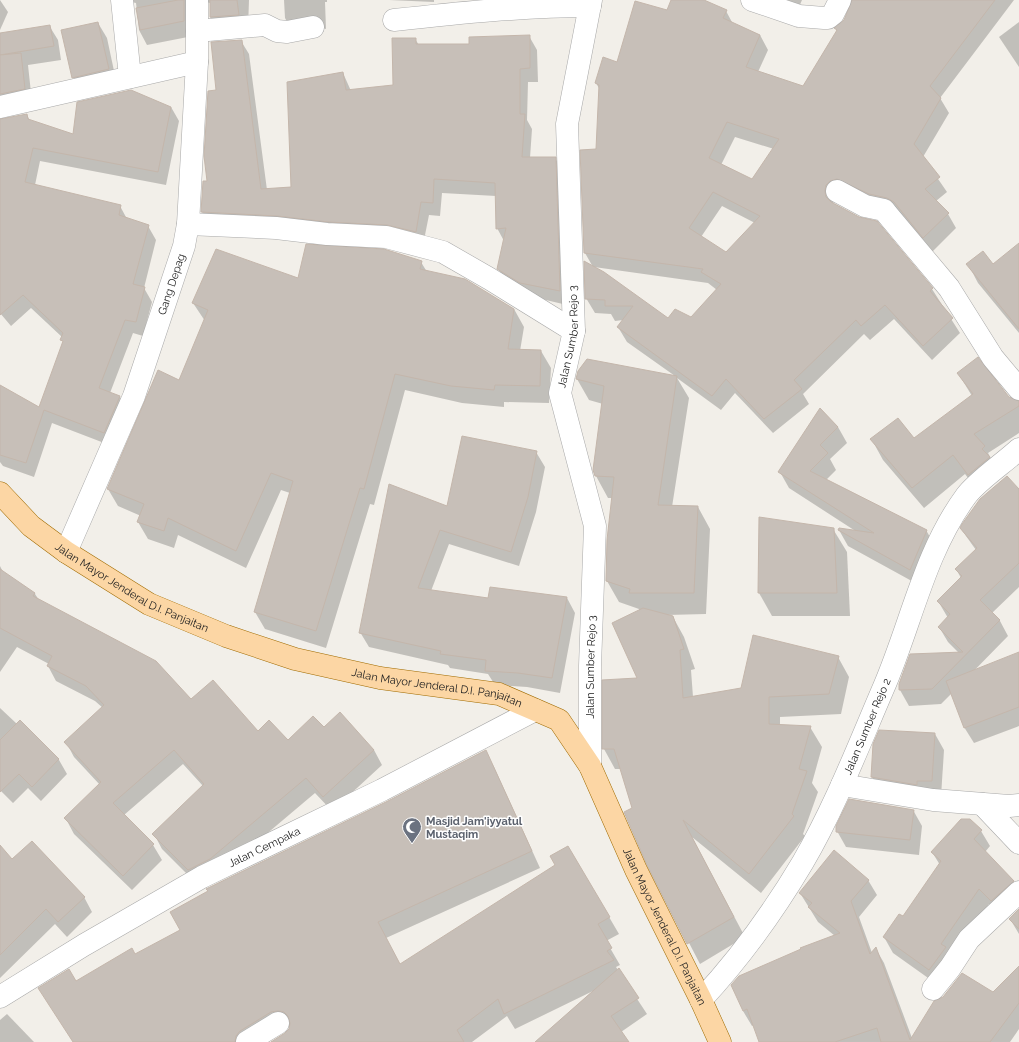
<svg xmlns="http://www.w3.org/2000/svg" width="1019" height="1042" viewBox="0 0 1019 1042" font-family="Raleway,sans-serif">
<rect width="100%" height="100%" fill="#f2efe9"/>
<g fill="#0003" fill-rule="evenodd">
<polygon points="0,0 8,12 0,30"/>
<polygon points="130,0 249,0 248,29 219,32 210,17 210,3 206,2 193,36 147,45 139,30 136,3 131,2"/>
<polygon points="284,0 327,0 327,2 325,2 326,29 319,27 292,30 285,18"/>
<polygon points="389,0 434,0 434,2"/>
<path d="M673 0H701L726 11 733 24 760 35 768 50 758 72 803 87 837 31 836 29 845 20 852 0H1014L940 98 949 113 923 157 947 192 936 201 948 214 956 228 932 252 904 217 834 200 833 204 859 218 876 222 932 289 960 333 932 360 894 319 870 340 864 334 803 394 809 404 773 433 735 393 721 410 677 378 689 398 672 507H698L710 529 706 614 667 615 673 617 684 637 695 669 691 670 693 697 741 689 838 657 849 677 841 714 780 717V725L810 727 822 747 812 783 818 792 803 834 805 836 761 893 692 837 745 937 700 964 648 864 621 769H615L604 749V681L639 679 640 611 639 609 619 602 607 581 613 498H608L596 476 603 404 589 400 577 379 675 376 627 342 618 327 623 320 615 321 611 314 595 313 586 298 593 267 585 253 597 150 600 90 596 83 618 63 667 11ZM735 137 774 149 752 180 721 165ZM722 206 755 223 726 253 701 237ZM594 267 708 283 717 290 691 318 668 320Z"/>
<polygon points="785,0 802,0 799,7"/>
<polygon points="1019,22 1019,67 999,37"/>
<polygon points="98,23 107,38 117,85 82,93 73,77"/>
<polygon points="50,27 58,40 61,60 28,65 32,102 0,111 0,34"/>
<polygon points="529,36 537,50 538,82 528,82 527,120 532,129 530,158 555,158 563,172 567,305 529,296 506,282 498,268 504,241 497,228 496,196 442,193 440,216 429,215 423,245 210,226 202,212 208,182 217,90 241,41 249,54 267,190 292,187 343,73 351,91 394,86 415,39 419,45 470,45"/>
<polygon points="171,107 179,121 166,185 40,161 35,185 120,206 127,219 148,226 156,240 144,288 152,302 143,336 133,333 110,393 120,397 128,411 112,446 52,423 34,477 3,466 0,462 0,386 40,408 64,343 62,337 31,308 11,326 0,313 0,120 27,115 30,121 74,135"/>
<polygon points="1019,247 1019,333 978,283 968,264 993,265"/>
<polygon points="421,262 427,272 514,309 524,327 520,351 541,351 551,368 549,403 504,402 504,407 462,403 405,390 374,505 370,504 326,648 265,629 255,612 290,493 281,490 246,568 178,535 174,548 148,539 138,522 141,516 118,506 108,489 179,381 205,321 193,303 299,280"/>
<polygon points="958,373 1019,404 1019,433 988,453 996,467 981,495 965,474 924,508 883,460 872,440 914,439 972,396"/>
<polygon points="820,410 838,427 847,443 830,459 836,470 826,480 926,530 935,546 919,585 848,546 839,530 857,532 789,488 780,472"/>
<polygon points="536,452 545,467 536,512 519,566 449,544 431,591 489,599 567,598 575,613 560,693 527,687 495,685 488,674 450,668 448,665 369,647 360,632 448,507"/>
<polygon points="1019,491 1019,587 992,613 1000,621 1008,636 962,683 1019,654 1019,726 974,743 964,727 952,693 941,704 909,706 900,690 900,684 959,653 948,642 939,627 948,618 938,601 961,578 956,569 976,550 961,529"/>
<polygon points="833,529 847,552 850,616 772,616 759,593"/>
<polygon points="0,566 3,572 35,594 39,600 191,700 258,732 288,742 323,728 374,750 382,765 332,811 315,793 219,874 198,885 162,849 154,834 203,786 183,764 124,815 153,845 162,860 132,890 74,834 66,819 100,785 74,757 66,742 103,708 95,701 56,681 48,666 49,664 17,647 0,672"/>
<polygon points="0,708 17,724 20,721 59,760 67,774 41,801 28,788 13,803 0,790"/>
<polygon points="935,734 944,750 941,797 881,793 872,777"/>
<polygon points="485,751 494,767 540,868 386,938 400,965 556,866 568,847 619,934 606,941 620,965 616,967 647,1014 621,1032 628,1042 536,1042 593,991 515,1029 507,1016 472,1042 273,1042 285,1034 291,1027 288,1026 236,1042 73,1042 76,982 135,956 181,930 388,802"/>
<polygon points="913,810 922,826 919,855 846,847 837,831"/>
<polygon points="981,831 990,846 985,852 1013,882 1019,892 1001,916 989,904 951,958 938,985 893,953 884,937 903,918 940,865 932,852"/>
<polygon points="0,847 12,861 84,897 92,912 67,937 55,924 0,978"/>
<polygon points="868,880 877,895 859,917 872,953 876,949 884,963 912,1038 993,994 1019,968 1019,1029 1010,1042 760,1042 754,1025 752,1026 743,1011 835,936 818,922 800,893"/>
<polygon points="1019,910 1019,934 1010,919"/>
<polygon points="7,1014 34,1042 0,1042 0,1020"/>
</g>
<g fill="#c7bfb8" stroke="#c4b6ab" fill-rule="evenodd">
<polygon points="178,0 184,0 184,21 140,30 136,8"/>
<polygon points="210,0 237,0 239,15 210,17"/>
<path d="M671 0H704L727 10 723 18 760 35 746 67 803 86 837 30 834 28 844 20 852 0H995L930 86 941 98 914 144 940 177 925 189 949 213 923 238 894 202 887 198 869 194 837 179 830 181 826 185 825 191 826 197 831 202 859 217 877 221 933 288 930 291 953 318 923 346 885 305 861 326 856 320 794 380 802 389 764 419 726 379 712 396 617 327 633 306H605V300L585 299 584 261 604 272 668 318 675 309 691 317 721 284 701 272 703 269 584 253 580 150 596 149 599 85 595 83 603 57 617 62 635 1 667 10ZM727 122 779 139 752 179 709 158ZM713 192 760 216 726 252 689 228Z"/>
<polygon points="98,22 109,69 72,78 61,30"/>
<polygon points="50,25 54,46 0,55 0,33"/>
<polygon points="530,35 530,68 520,69 520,114 525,114 522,157 556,157 560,291 520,283 497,269 506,228 496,229 495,183 434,179 433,203 421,202 416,232 387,225 328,222 277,216 201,212 203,181 207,181 204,156 208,91 216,90 211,42 242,40 261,189 291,187 287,82 343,72 346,90 393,85 392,38 416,38 416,44 469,44 469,37"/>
<polygon points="21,53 25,89 0,94 0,55"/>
<polygon points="131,90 171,107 158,172 33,148 25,182 121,205 119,215 149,225 133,284 145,287 136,322 125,320 99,388 120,396 104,433 44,410 26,463 0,455 0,385 39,407 63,341 60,340 63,333 23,295 0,315 0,119 27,114 28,119 73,134 77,102"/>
<polygon points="1019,243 1019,329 966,264 983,251 993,264"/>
<polygon points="306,244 384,249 422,261 420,269 465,279 514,309 508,349 541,350 540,386 495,385 494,390 451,386 395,374 364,489 360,488 316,631 254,612 293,481 271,473 236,551 168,518 164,531 137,522 144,504 107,489 158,370 179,380 208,310 192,303 216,249 298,278"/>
<polygon points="978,357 1009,397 1019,401 1019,406 974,434 985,446 982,449 990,457 968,475 953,455 912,488 870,439 898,418 914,438 973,394 957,373"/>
<polygon points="587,359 677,376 658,505 698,506 694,593 629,593 630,589 606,581 607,540 614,477 595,476 593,470 604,386 576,379 578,371"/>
<polygon points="820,408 838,427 820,445 828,453 810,471 927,530 910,570 838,530 839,528 874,533 778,472"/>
<polygon points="462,436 537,451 528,497 511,552 440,530 418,588 488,598 490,587 567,597 552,678 518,673 485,671 486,660 440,654 441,651 359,633 389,484 447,506"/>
<polygon points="1007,476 1019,489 1019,563 980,600 1000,620 932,689 899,690 899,684 910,654 963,652 938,627 950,614 937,601 962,576 955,569 977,548 960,528 962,524 980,499"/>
<polygon points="759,517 834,528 837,593 758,593"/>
<polygon points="0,569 35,593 33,596 156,661 191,699 213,680 258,731 269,720 288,740 313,716 324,727 340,712 374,750 323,797 306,778 210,859 188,870 152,834 204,784 174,750 113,803 154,844 123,876 64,818 101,782 64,742 104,705 86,686 47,666 52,656 0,628"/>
<polygon points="643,608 673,616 684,649 680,650 683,698 741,688 753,635 839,656 829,694 769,697 769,724 811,726 799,769 807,771 792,814 794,816 749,874 683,820 734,917 687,944 647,865 624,812 632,808 614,749 602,749 602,680 637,678 612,623"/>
<polygon points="1019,652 1019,707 964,728 946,681"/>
<polygon points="20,720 59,759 32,787 19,774 0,792 0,740"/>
<polygon points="879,730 935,733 932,781 917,781 917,785 871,777 873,744"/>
<polygon points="486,750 532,851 378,922 400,964 555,865 550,856 568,846 610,917 598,924 612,948 607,951 614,960 504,1014 498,999 457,1030 464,1042 271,1042 285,1033 289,1029 290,1023 288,1016 284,1012 278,1011 271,1012 240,1031 236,1036 235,1042 73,1042 38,988 69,969 76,981 132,948 135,954 180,930 170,912 208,891 206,889 388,801"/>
<polygon points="849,799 914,810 910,840 836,832 836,826"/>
<polygon points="961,819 970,819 982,830 974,839 1014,881 991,901 979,889 941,944 946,947 929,970 883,937 899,914 903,916 941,861 931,852"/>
<polygon points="32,841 85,897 58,922 46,909 0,955 0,845 12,859"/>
<polygon points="834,850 869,880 851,901 870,954 876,947 910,1040 934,1001 943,997 962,973 993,992 1019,966 1019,1003 990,1042 881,1042 877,1028 835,1042 759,1042 747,1009 743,1011 731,985 739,976 801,949 800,948 840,933 808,907 812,903 799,893"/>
<polygon points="1019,909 1019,929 1009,919"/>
<polygon points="619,968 639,998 611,1016 629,1042 535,1042"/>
</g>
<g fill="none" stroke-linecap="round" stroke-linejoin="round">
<g stroke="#a9a9a9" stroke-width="23">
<g id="minor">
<polyline points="122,0 130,77"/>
<polyline points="752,0 799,16 824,18 828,18 833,14 840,0"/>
<path d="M394 20C459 13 525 6 590 6"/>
<polyline points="197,31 265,25 277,31 287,32 313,27"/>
<polyline points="0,107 197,62"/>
<polyline points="837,191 865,206 884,210 887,214 949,288 993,358 1019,389"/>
<polyline points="188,224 276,228 327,234 386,237 443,252 490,279 574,331"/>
<path id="s1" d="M66 552 134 396 184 246 188 224 197 62V0"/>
<path id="s2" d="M590 766V666L595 526 560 393 574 331 567 124 591 0"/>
<polyline points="842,785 933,800 1009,806 1019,805"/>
<polyline points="982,804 1019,843"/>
<polyline points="933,989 950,968 969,939 1019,892"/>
<path id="s3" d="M0 997 84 945 202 877 382 790 535 710"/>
<path id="s4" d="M701 1000C740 958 774 911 803 862 835 807 858 747 883 689 911 625 924 553 966 496 977 481 1004 463 1019 449"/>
<polyline points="247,1042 278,1023"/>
</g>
</g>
<g stroke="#a06b00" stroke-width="23">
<g id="major">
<path id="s5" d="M0 493 31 526 66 552 149 604 226 636 295 659 380 678 499 694 559 720 590 766 636 870 701 1000 720 1042"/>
</g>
</g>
<use href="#minor" stroke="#fff" stroke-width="22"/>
<use href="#major" stroke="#fcd6a4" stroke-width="22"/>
</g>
<defs>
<g id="mosque-pin" transform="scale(1)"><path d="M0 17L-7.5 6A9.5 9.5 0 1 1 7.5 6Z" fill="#6b7280" stroke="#fff"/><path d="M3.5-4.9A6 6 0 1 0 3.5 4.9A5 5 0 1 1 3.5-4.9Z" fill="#fff"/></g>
</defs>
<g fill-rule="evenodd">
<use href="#mosque-pin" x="412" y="827"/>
</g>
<g text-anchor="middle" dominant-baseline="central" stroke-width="3" stroke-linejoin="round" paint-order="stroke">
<g font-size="11" fill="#222" stroke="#fff">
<text stroke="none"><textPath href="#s1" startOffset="288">Gang Depag</textPath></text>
<text stroke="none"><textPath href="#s2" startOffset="435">Jalan Sumber Rejo 3</textPath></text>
<text stroke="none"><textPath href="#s5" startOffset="164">Jalan Mayor Jenderal D.I. Panjaitan</textPath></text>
<text stroke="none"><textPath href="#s2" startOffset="99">Jalan Sumber Rejo 3</textPath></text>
<text stroke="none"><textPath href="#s5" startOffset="488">Jalan Mayor Jenderal D.I. Panjaitan</textPath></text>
<text stroke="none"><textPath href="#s4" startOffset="322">Jalan Sumber Rejo 2</textPath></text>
<text stroke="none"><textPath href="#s3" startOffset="304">Jalan Cempaka</textPath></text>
<text stroke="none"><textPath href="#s5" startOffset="848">Jalan Mayor Jenderal D.I. Panjaitan</textPath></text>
</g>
<g font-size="11" font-weight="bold" fill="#5b616d" stroke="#fff" text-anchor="start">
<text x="426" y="821">Masjid Jam'iyyatul<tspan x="426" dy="13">Mustaqim</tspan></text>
</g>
</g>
</svg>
